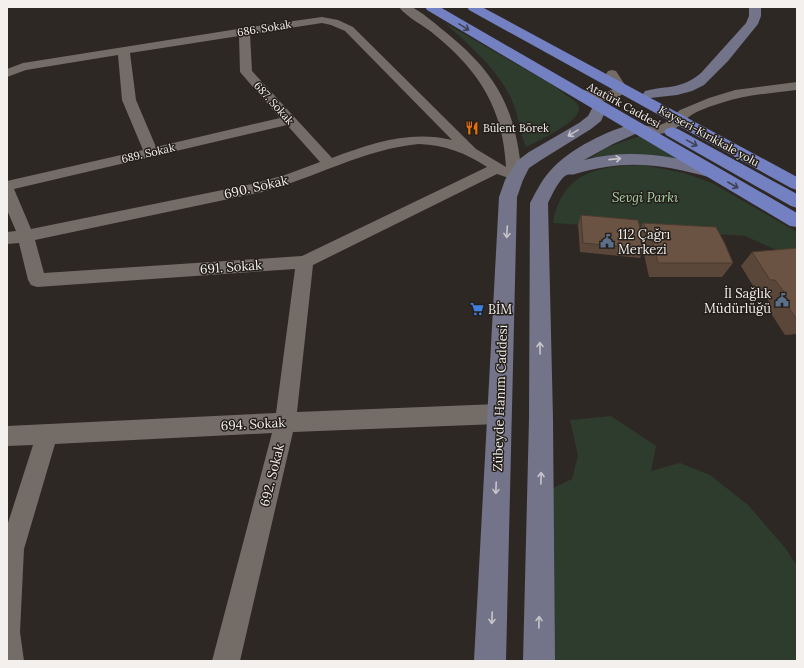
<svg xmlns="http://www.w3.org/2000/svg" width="804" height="668" viewBox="0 0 804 668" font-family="Lora,serif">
<rect width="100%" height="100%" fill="#2e2824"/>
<g fill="#2d3c2d">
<path d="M445 23 551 84 577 103C578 105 579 107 579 109 578 123 538 141 526 147 520 133 519 117 513 103 501 72 469 45 445 23Z"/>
<path d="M640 136 680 160C649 154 621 153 590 158L608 147Z"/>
<path d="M643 165 684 173 712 183 797 232V259L745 236 553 223C562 172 598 166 643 165Z"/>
<polygon points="611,416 656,446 651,471 680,463 710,475 748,505 786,549 797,566 797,661 554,661 551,489 572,479 578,456 570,420"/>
</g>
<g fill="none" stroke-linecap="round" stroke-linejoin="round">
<g fill="#736c67" fill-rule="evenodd">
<path d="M399 7C402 7 407 6 411 7 418 9 437 25 443 30 498 74 517 110 522 180L519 183 514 185 509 183 506 177 497 174 313 265 297 412 498 404 505 407 509 414 505 421 498 424 293 432 240 661H212L272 433 55 444 24 549 20 632 24 661H7V526L33 445 7 446V426L276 413 295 269 37 287 31 285 28 280 19 243 7 244V232L16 231 7 210V181L143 150 122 100 118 55 26 70 7 77V69L23 63 244 28 322 17 338 20 353 27 476 149 506 167C503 108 479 71 435 35 425 26 406 17 399 7ZM322 23 331 25 345 31 452 140C411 130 371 143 332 158L252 71 250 34ZM239 36 240 72 280 118 156 147 136 100 130 53ZM287 125 320 162 285 175 252 184 31 229 14 189ZM419 144C445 145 466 153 487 167L302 256 44 273 35 240 262 192C315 178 364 149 419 144Z"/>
<path d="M612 70 616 71 625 85V91C615 106 588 100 573 96L572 93 573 90C587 87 599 98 613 89V85L606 74 608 71Z"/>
<path d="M797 82V90C771 93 746 95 721 103 711 106 699 110 690 116 685 119 681 125 676 128 662 137 646 135 631 131L629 128 631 125 636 124 654 127 665 123 680 110 709 98 735 90Z"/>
</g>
<g fill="#737489" fill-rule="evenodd">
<path d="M749 7H761V16L758 24 728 61 704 85 692 91 677 95 650 98 645 97 643 94 645 91C669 85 680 90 701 73L746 23 749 16Z"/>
<polygon points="600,101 605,103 608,106 601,121 591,129 541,160 529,168 523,180 517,197 506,661 474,661 499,197 505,180 517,161 529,152 579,123 588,116 595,103"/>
<path d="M636 123 642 125 644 128 642 131 613 144 584 160C629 148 673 156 718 168L721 172 718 176 712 178C661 164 627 159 575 174 573 175 569 174 567 175 560 177 551 197 548 203L553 419 555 661H523L529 419 530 203C536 192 541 181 550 171 569 149 608 130 636 123Z"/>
</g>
<g fill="#7381c2" fill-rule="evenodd">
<polygon points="425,7 440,7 797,213 797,227 790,226 427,10"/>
<polygon points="467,7 482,7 797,177 797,190 791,188 469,10"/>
<polygon points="672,127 678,129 797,194 797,208 791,206 666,135 664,132 666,129"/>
</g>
</g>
<g fill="#5b4739">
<polygon points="581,215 640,229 643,223 733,263 722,277 649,277 644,254 643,252 640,258 580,252 578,225"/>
<polygon points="797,248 797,334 785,335 767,307 770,303 763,293 758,294 741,266 752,252"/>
</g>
<g fill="#6a5342" stroke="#4a3a2e">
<polygon points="581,215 638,220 645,249 583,243"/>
<polygon points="643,223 716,227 725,244 733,263 658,263 652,240"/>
<polygon points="797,248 797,320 779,293 785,293 775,280 770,280 752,252"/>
</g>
<defs><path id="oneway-shaft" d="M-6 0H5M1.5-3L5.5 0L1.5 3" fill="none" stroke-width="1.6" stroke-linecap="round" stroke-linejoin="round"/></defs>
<g stroke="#404155">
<use href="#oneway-shaft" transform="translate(464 27) rotate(31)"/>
<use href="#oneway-shaft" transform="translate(692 143) rotate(29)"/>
<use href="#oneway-shaft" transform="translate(733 185) rotate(30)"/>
</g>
<g stroke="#c7c5ca">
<use href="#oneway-shaft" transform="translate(573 133) rotate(149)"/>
<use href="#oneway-shaft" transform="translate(615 159) rotate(-6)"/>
<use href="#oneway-shaft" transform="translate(507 232) rotate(93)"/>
<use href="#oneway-shaft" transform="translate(540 348) rotate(-91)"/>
<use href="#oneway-shaft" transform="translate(541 478) rotate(-89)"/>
<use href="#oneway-shaft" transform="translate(496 488) rotate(92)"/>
<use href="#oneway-shaft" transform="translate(492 618) rotate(92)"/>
<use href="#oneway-shaft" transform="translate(539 622) rotate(-89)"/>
</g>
<defs>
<g id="restaurant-bare" transform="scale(1.08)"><path d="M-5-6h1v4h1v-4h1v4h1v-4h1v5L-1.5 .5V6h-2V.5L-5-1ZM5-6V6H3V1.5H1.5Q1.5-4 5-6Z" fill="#e8710a" stroke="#241f1a" stroke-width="2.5" paint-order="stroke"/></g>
<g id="civic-bare" transform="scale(1.08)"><path d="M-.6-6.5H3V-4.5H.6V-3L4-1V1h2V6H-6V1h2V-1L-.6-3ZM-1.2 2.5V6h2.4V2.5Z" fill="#5c6f8a" stroke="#241f1a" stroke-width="2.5" paint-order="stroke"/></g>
<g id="supermarket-bare" transform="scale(1.08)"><path d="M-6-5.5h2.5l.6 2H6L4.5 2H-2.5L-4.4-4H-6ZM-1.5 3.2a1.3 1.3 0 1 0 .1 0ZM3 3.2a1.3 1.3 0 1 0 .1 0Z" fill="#3f7fe0" stroke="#241f1a" stroke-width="2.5" paint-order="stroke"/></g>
</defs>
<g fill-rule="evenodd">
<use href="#restaurant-bare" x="472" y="128"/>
<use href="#civic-bare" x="607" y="241"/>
<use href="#civic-bare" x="782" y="300"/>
<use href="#supermarket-bare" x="477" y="309"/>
</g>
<g text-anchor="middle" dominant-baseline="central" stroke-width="3" stroke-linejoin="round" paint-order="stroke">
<g font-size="11" fill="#f4f0ed" stroke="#241f1a">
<text transform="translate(264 28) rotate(-9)">686. Sokak</text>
<text transform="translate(274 103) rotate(48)">687. Sokak</text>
<text transform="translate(624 105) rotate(29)">Atatürk Caddesi</text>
<text transform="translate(709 136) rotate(29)">Kayseri-Kırıkkale yolu</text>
<text transform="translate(148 153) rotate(-13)">689. Sokak</text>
</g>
<g font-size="11" fill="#f4f0ed" stroke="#241f1a" text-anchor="start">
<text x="483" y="128">Bülent Börek</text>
</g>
<g font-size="13" fill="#f4f0ed" stroke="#241f1a">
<text transform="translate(256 187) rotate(-13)">690. Sokak</text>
<text transform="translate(231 267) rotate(-4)">691. Sokak</text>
<text transform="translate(500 398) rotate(-88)">Zübeyde Hanım Caddesi</text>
<text transform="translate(253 424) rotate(-3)">694. Sokak</text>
<text transform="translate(272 475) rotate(-76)">692. Sokak</text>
</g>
<g font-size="13" font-style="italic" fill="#abd2a9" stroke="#241f1a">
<text x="645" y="197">Sevgi Parkı</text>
</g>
<g font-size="13" fill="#f4f0ed" stroke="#241f1a" text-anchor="start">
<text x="618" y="234">112 Çağrı<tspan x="618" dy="15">Merkezi</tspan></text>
<text x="771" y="293" text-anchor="end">İl Sağlık<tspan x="771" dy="15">Müdürlüğü</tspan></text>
<text x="488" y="309">BİM</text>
</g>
</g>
<rect width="804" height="668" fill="none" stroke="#f4f0ed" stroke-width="16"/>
</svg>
